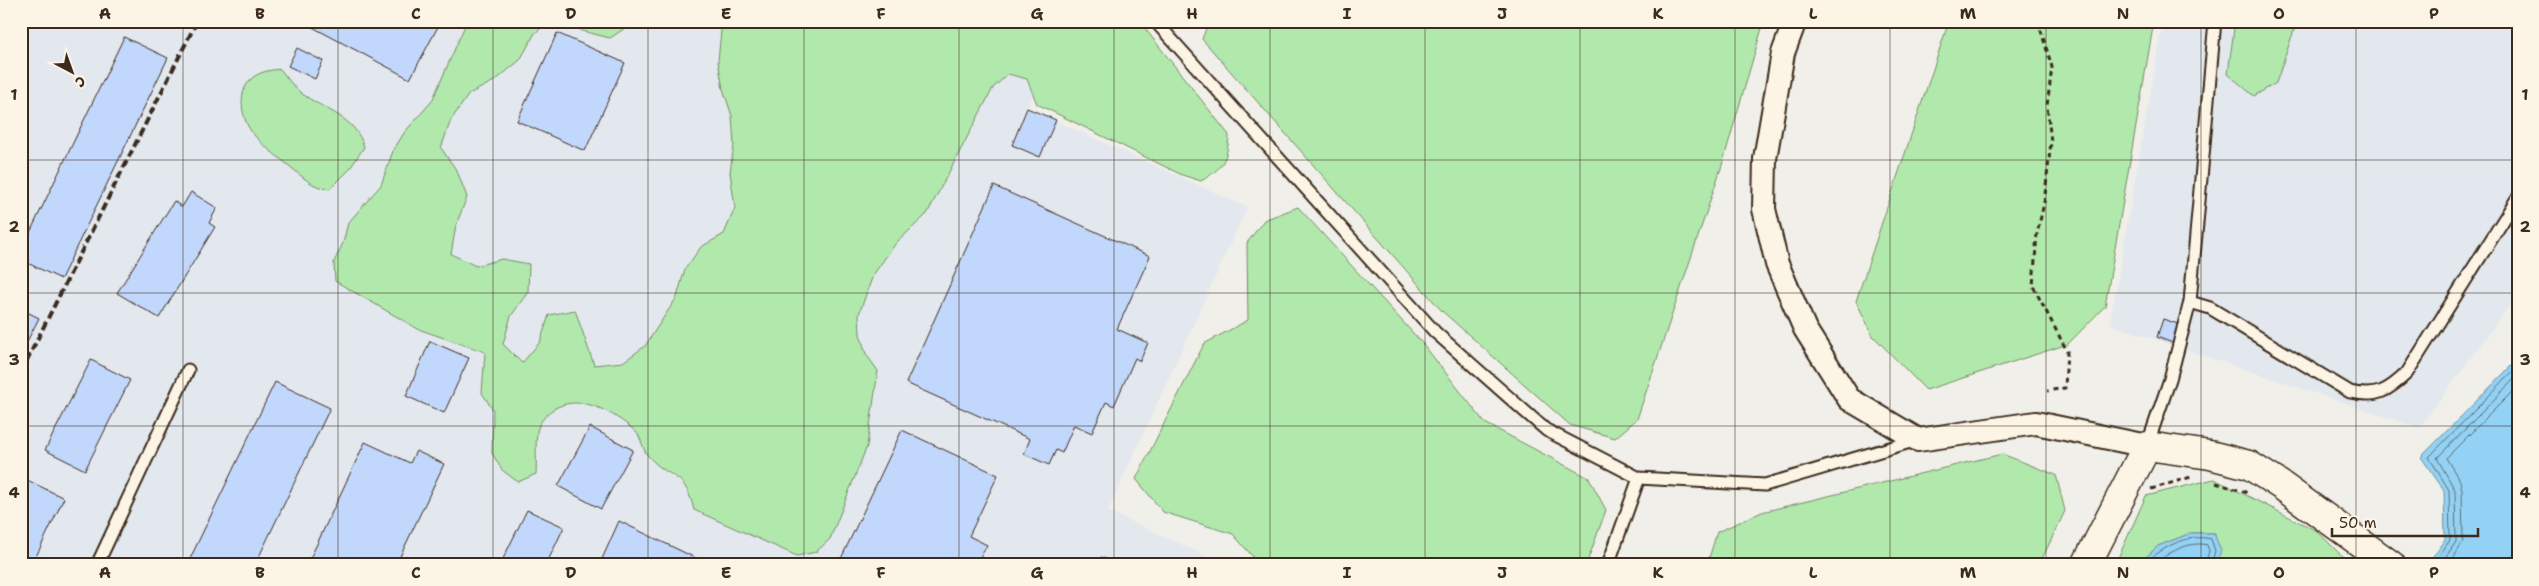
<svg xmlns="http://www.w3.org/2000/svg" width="2539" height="586" viewBox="0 0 2539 586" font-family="'Shantell Sans',sans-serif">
<rect width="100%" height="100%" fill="#f0efe9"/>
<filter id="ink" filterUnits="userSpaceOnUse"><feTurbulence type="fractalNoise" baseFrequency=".02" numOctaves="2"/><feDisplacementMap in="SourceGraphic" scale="10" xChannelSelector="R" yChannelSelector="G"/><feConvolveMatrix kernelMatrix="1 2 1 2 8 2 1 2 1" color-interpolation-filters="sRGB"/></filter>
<g filter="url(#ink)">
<g fill="#e2e8ee">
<polygon points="21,21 1064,21 1027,108 1247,207 1108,511 1226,565 21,565"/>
<polygon points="2163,21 2518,21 2518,294 2419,428 2110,324"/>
</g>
<g fill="#b1e9ad" stroke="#768a66">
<path d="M467 21H550L535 33 520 60 496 80 469 94 451 120 441 148 457 171 467 197 456 225 451 254 476 266 502 259 529 264 528 292 511 316 503 344 522 363 540 342 549 315 575 310 594 365 623 362 645 346 677 297 685 269 701 247 724 234 735 208 730 172 734 145 732 116 723 89 718 61 722 21H1139L1229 135C1227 161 1223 168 1201 181L1182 175 1037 104 1027 79 1008 74 993 88 927 214 896 243 873 275 859 314 860 334 866 354 878 371 867 446 830 539 816 552 797 556 694 510C684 469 672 482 649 457 642 450 642 437 635 431 613 412 579 392 552 410 546 414 538 424 537 432 535 445 537 460 536 474L518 482 502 470 492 453 493 410 482 393 485 352 418 329 335 281 334 262 343 243 348 223 381 185 393 151 404 133 432 101Z"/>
<polygon points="567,21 636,21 610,38 582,31"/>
<polygon points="1209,21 1764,21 1722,165 1637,419 1615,438 1570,425 1442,311 1202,39"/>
<polygon points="1949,21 2154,21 2105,306 2068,344 1926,390 1873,336 1856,301"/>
<polygon points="2235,21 2297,21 2276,83 2254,96 2228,74"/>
<path d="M280 69C287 77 293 87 301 93 325 111 355 116 364 147L349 170 330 189C312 188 302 176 288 165 276 155 261 145 251 131 241 117 236 88 255 76 263 71 271 70 280 69Z"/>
<polygon points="1298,207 1423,344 1485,423 1589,478 1606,510 1586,565 1260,565 1233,534 1163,512 1136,479 1204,344 1248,320 1247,243 1264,220"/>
<polygon points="2002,454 2056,475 2065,511 2039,565 1707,565 1717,532 1762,512"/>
<polygon points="2214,479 2317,531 2351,565 2212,565 2217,563 2215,533 2191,533 2158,546 2138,565 2115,565 2146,496"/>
</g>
<g fill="#93d2f4" stroke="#708f9e">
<polygon points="2518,359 2518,550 2502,565 2427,565 2445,539 2444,490 2421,457"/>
<polygon points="2191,533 2214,533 2221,551 2216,563 2212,565 2138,565 2158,546"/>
</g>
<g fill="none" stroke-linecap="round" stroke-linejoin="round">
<g stroke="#5e6d74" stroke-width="1">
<path d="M2144 565C2160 548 2188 533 2211 539L2215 551 2211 565"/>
<path d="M2153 565C2166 554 2189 540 2207 545L2209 551 2205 565"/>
<polyline points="2433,565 2450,540 2449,490 2429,457 2518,366"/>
<polyline points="2440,565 2456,542 2455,490 2437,458 2518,375"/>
<polyline points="2450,565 2463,541 2462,490 2460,481 2446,458 2518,386"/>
</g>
</g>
<g fill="#c1d7fb" stroke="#3b2a1e">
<polygon points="301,21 441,21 410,79"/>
<polygon points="557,33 625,63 585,151 517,121"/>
<polygon points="124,37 168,58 61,279 21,260 21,251"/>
<polygon points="297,48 323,61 315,79 288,66"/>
<polygon points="1027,108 1056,120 1040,157 1012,145"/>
<polygon points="994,186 1150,256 1117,329 1148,343 1140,361 1135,358 1114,406 1106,402 1092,433 1074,425 1062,453 1056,450 1049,465 1024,454 1030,439 906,383"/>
<polygon points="191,192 217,208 209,223 215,227 159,318 117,293 174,201 182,207"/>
<polygon points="21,309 39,318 21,353"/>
<polygon points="2163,319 2181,325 2175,344 2157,337"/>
<polygon points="430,341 469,358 444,413 406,396"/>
<polygon points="91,360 130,380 85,470 45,450"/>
<polygon points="275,382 330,408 255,565 187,565"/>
<polygon points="590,427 633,450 601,509 558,486"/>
<polygon points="902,430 998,475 969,536 987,545 980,558 984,560 982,565 838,565"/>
<polygon points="365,442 410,463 416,451 444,464 396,565 307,565"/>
<polygon points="21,477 64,498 32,565 21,565"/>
<polygon points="527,510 564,527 546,565 500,565"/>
<polygon points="619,521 710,565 615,565 602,559"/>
<polygon points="1101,557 1119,565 1097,565"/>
</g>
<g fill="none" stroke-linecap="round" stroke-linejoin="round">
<g stroke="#3b2a1e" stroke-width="15">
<g id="service">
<polyline points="1155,21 1435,332 1546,430 1639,478 1765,485 1917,440"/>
<path d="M2190 302 2210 308 2350 392C2377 398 2388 391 2407 373L2518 197"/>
<polyline points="2147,446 2170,379 2190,302 2215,21"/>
<polyline points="97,565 188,370"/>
<polyline points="1608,565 1639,478"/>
</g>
</g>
<g stroke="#3b2a1e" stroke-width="26">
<polyline id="minor" points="1795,21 1783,53 1765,159 1764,209 1777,264 1805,329 1849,399 1918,440 2036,423 2147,446"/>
</g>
<g stroke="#3b2a1e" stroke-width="31">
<polyline id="tertiary" points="2086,565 2147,446 2210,455 2249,465 2282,486 2391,565"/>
</g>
<g stroke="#3b2a1e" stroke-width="3" stroke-dasharray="5 4" stroke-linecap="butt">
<polyline points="2038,21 2052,67 2047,106 2051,142 2044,203 2037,234 2033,286 2067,351 2065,388 2047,391"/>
<polyline points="2216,483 2248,493"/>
<polyline points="2151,489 2191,477"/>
</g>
<use href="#service" stroke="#fcf5e5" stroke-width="11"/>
<use href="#minor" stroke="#fcf5e5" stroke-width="22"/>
<use href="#tertiary" stroke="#fcf5e5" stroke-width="28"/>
<polyline stroke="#3b2a1e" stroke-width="4" stroke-dasharray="8 4" stroke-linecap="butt" points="21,372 197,21"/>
</g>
</g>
<path fill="none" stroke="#3b2a1e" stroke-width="1" stroke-opacity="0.55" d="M183 21V565M338 21V565M493 21V565M648 21V565M804 21V565M959 21V565M1114 21V565M1270 21V565M1425 21V565M1580 21V565M1735 21V565M1890 21V565M2046 21V565M2201 21V565M2356 21V565M21 160H2518M21 293H2518M21 426H2518"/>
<rect width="2539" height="586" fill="none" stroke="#fcf5e5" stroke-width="55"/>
<g transform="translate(72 72) rotate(139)" stroke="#fcf5e5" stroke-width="4" paint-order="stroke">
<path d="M0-4L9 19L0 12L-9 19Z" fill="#3b2a1e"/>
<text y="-8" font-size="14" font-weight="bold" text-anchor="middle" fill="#3b2a1e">С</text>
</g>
<path d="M2332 528v8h146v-8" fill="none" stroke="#3b2a1e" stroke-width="2.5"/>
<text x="2339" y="528" font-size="15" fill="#3b2a1e" stroke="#fcf5e5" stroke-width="4" paint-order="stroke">50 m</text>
<rect x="28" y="28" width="2484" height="530" fill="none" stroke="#3b2a1e" stroke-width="2"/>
<g font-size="16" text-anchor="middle" font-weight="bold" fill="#3b2a1e">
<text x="105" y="19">A</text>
<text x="260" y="19">B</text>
<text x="416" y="19">C</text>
<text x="571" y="19">D</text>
<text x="726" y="19">E</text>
<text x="881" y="19">F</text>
<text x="1037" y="19">G</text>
<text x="1192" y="19">H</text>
<text x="1347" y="19">I</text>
<text x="1502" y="19">J</text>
<text x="1658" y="19">K</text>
<text x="1813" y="19">L</text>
<text x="1968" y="19">M</text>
<text x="2123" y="19">N</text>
<text x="2279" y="19">O</text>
<text x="2434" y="19">P</text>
<text x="14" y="100">1</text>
<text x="2525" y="100">1</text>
<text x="14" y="232">2</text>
<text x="2525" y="232">2</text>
<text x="14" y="365">3</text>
<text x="2525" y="365">3</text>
<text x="14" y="498">4</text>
<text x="2525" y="498">4</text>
<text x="105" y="578">A</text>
<text x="260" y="578">B</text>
<text x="416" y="578">C</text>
<text x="571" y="578">D</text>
<text x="726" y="578">E</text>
<text x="881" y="578">F</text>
<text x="1037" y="578">G</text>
<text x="1192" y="578">H</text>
<text x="1347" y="578">I</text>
<text x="1502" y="578">J</text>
<text x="1658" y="578">K</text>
<text x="1813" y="578">L</text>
<text x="1968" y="578">M</text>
<text x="2123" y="578">N</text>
<text x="2279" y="578">O</text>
<text x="2434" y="578">P</text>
</g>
</svg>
